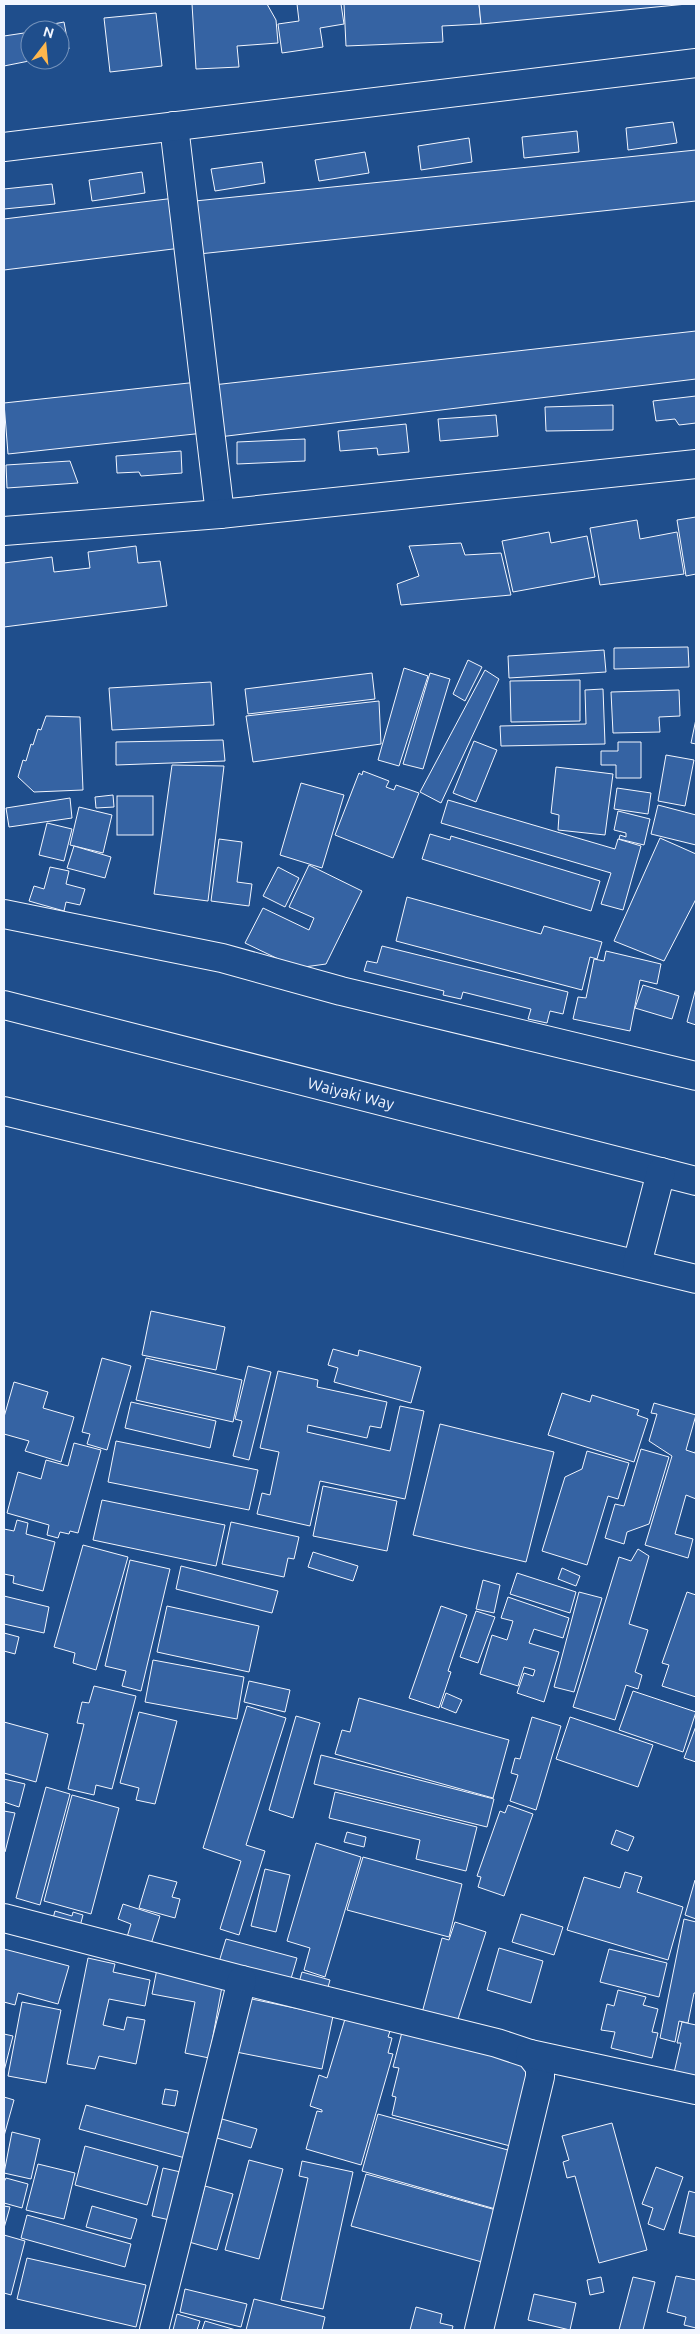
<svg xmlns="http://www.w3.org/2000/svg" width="700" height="2334" viewBox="0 0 700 2334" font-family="Ubuntu,sans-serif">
<rect width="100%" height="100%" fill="#1f4e8c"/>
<g fill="#3563a3" stroke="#f2f6ff">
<polygon points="192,4 267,4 276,20 278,43 237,46 239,67 196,69"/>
<polygon points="297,4 341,4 344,24 320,28 323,47 282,53 278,24 299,21"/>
<polygon points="344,4 479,4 481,24 442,26 443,42 346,46"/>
<polygon points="479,4 687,4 481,24"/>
<polygon points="156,13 162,66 110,72 104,18"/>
<polygon points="64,22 69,49 60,50 60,30 49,30 48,25"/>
<polygon points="24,33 29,61 4,66 4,36"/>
<polygon points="673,122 677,143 628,150 626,128"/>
<polygon points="577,131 579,152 524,158 522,137"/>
<polygon points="469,138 472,162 421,170 418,146"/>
<polygon points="696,150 696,201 199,254 195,201"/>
<polygon points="365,152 369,173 319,181 315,160"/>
<polygon points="262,162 265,183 215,191 211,169"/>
<polygon points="142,172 145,193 92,201 89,180"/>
<polygon points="52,184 55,204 4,209 4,189"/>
<polygon points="175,198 181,248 4,270 4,219"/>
<polygon points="696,331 696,379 219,437 213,385"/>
<polygon points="198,382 204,433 8,454 4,403"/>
<polygon points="696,396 696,423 679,425 675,419 656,421 653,401"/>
<polygon points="613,405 613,430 546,431 545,407"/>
<polygon points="496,415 498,436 440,441 438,419"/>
<polygon points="406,424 409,452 378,455 377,448 340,451 338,431"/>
<polygon points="305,439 305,461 237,464 237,442"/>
<polygon points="181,451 182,473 141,476 139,472 117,473 116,456"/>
<polygon points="70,461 78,483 7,488 6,465"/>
<polygon points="696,517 696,574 686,576 677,520"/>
<polygon points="637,520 640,539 677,532 684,574 600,585 590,528"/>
<polygon points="549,532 551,543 587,536 595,577 513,592 502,541"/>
<polygon points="461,543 465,555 501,553 511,595 401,605 397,584 419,576 409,546"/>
<polygon points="136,546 138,563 160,561 167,606 4,627 4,563 52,557 54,572 90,568 88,552"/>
<polygon points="688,647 689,667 614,669 614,648"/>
<polygon points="604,650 606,672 509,678 508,656"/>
<polygon points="468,660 482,667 465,701 453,694"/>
<polygon points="404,668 428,676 399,766 378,760"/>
<polygon points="485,670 499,679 441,803 420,792"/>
<polygon points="372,673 375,699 248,714 245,689"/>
<polygon points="430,673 450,679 423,769 403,764"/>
<polygon points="580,680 580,721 511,722 510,681"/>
<polygon points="211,682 214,725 112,730 109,688"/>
<polygon points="603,689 605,744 501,746 500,726 586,724 585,690"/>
<polygon points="679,690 680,716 659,717 660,732 613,733 611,692"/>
<polygon points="379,701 381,744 253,762 246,716"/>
<polygon points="46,716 80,717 83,790 34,792 18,777 23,760 26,761 31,744 33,745 38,729 41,730"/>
<polygon points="696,719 696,744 691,743"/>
<polygon points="223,740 225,761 116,765 116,742"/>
<polygon points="474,741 497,750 476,802 453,793"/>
<polygon points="618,742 641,742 641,778 616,778 616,765 601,765 601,751 618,751"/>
<polygon points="666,755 694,760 685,806 658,801"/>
<polygon points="172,765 224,766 208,901 154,894"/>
<polygon points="556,767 613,774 605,835 558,830 559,815 551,813"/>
<polygon points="363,771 389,781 386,787 394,790 396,785 419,793 393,858 335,835 359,773 362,775"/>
<polygon points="301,783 344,795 322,868 280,855"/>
<polygon points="617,788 651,793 648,814 614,809"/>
<polygon points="113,795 114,807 96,808 95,797"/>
<rect x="117" y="796" width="36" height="39"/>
<polygon points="70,798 72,818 9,827 6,808"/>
<polygon points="448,800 615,849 618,839 641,846 623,910 601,904 611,873 441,823"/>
<polygon points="658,805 696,815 696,845 651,834"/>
<polygon points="79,807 112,815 103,853 70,845"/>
<polygon points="618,811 650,819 644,845 619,839 620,835 626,837 626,833 614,830"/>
<polygon points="47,823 72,829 64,861 39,855"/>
<polygon points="430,834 450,840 451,836 600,881 591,911 422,859"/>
<polygon points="660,838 696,854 696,899 664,961 614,941"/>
<polygon points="219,839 242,842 237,882 252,884 249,906 211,901"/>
<polygon points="74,846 111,857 105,878 67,868"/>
<polygon points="309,865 362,891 326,964 297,968 245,943 263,908 309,930 314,918 289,907"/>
<polygon points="50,867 69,871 66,884 85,889 80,905 66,902 64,911 29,901 34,886 44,889"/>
<polygon points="278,867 299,878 285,907 263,896"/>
<polygon points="407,897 541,934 544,926 602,942 597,959 590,957 582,990 396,941"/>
<polygon points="382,946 568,992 563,1014 550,1011 547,1023 528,1019 531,1009 463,992 461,999 443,995 444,991 364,971 367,961 377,963"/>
<polygon points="606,951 661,964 657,984 640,980 630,1031 573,1019 578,997 586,998 594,959 604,961"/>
<polygon points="643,985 679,996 672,1019 635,1008"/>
<polygon points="696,988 696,1025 687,1022"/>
<polygon points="151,1311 225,1327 216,1370 142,1355"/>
<polygon points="333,1349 358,1356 359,1350 421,1367 411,1403 334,1382 338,1368 328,1365"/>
<polygon points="102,1358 131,1366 107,1450 87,1444 90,1434 82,1432"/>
<polygon points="146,1358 242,1380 233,1422 136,1400"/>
<polygon points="248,1366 271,1372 249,1460 233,1456 242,1421 235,1419"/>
<polygon points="278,1371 318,1380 317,1387 387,1402 381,1428 370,1426 367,1438 308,1425 307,1432 390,1451 400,1406 424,1411 405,1499 320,1481 310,1526 257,1514 262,1493 270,1495 279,1452 260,1448"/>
<polygon points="14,1382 48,1392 43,1408 74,1417 61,1462 25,1451 29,1441 4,1434 4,1417"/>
<polygon points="562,1393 590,1402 592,1395 639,1410 637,1415 648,1419 634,1462 548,1435"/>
<polygon points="131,1402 216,1421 210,1448 125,1428"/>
<polygon points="654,1403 696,1415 686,1450 695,1453 696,1448 696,1499 686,1495 675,1534 693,1539 688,1558 645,1545 672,1456 649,1441 657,1414 651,1413"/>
<polygon points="440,1424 554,1452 526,1562 413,1535"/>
<polygon points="116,1441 258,1470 249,1510 108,1482"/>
<polygon points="74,1443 101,1450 78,1533 70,1531 69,1534 60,1532 58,1538 47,1535 49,1525 7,1513 18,1472 41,1479 46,1460 68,1466"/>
<polygon points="641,1449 669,1457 649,1524 627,1532 624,1544 605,1538 615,1504 624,1506"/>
<polygon points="587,1451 629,1463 618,1499 608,1496 587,1565 542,1551 565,1477 582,1469"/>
<polygon points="323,1486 397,1501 387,1551 313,1536"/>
<polygon points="102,1500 225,1525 216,1566 93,1540"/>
<polygon points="17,1520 28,1523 26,1534 55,1542 43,1591 13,1583 14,1576 4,1574 4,1529 14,1531"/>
<polygon points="231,1522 299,1537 294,1559 288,1558 284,1577 222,1564"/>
<polygon points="83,1545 128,1557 96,1670 73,1663 75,1653 54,1647"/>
<polygon points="638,1549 649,1556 629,1624 648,1630 635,1672 642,1675 638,1689 626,1685 615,1720 573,1707 619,1557 631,1561"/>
<polygon points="313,1552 358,1566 353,1581 308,1567"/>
<polygon points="130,1560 170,1569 141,1691 122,1686 126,1671 105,1666"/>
<polygon points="181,1566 278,1591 272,1613 176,1589"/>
<polygon points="562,1568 580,1576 576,1586 558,1579"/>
<polygon points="517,1573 576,1592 570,1613 510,1594"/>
<polygon points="483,1580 500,1585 494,1613 476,1609"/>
<polygon points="579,1592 602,1598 574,1692 554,1687"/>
<polygon points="687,1592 696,1595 696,1697 662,1686 669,1665 662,1663"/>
<polygon points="4,1596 49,1607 44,1633 4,1624"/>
<polygon points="508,1597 569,1618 563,1638 534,1629 529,1643 559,1652 544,1702 517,1693 524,1673 533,1676 535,1670 524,1667 518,1686 480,1674 492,1635 507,1640 513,1621 501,1618"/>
<polygon points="167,1606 259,1626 249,1672 157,1652"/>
<polygon points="441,1606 467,1615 448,1671 451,1672 439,1708 409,1698"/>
<polygon points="476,1611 495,1617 478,1663 460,1657"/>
<polygon points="4,1633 19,1637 15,1654 4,1651"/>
<polygon points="153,1660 244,1677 237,1719 145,1702"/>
<polygon points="249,1681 290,1690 285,1712 244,1702"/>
<polygon points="94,1686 136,1696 112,1789 96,1785 94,1795 68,1789 84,1724 77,1723 82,1702 89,1703"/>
<polygon points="633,1691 696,1712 683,1752 619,1730"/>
<polygon points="446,1693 462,1700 456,1713 441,1707"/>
<polygon points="359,1698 509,1740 493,1798 335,1754 342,1730 350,1732"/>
<polygon points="247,1706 286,1718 246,1845 265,1851 239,1935 220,1929 241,1861 203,1848"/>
<polygon points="139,1712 177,1721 155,1804 136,1800 139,1788 120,1783"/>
<polygon points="296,1716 320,1723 293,1818 269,1810"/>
<polygon points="532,1717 561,1726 536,1810 510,1801 518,1775 511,1773 515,1758 520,1759"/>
<polygon points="570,1717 653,1745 638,1787 556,1759"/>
<polygon points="4,1722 48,1734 36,1782 4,1773"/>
<polygon points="696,1726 696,1762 684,1758"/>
<polygon points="321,1755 494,1799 487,1827 314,1784"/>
<polygon points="4,1779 25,1784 19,1807 4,1802"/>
<polygon points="46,1787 70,1794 40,1905 16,1898"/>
<polygon points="335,1792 477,1827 466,1871 416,1859 420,1840 329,1818"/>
<polygon points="72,1795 119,1808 91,1914 44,1901"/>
<polygon points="508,1805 533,1814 504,1896 478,1887 481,1877 477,1876 500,1811 505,1813"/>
<polygon points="4,1811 15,1813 5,1852 4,1852"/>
<polygon points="616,1830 634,1837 628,1851 611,1844"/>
<polygon points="347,1832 366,1837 364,1847 344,1842"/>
<polygon points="316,1843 361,1857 325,1977 304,1970 310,1948 287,1941"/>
<polygon points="363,1857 462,1884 449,1937 347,1910"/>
<polygon points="265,1869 290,1875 276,1932 251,1926"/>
<polygon points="625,1872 642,1877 637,1892 683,1907 668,1960 567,1930 584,1877 620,1888"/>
<polygon points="149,1875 177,1882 172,1897 180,1899 175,1918 139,1908"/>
<polygon points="695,1880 696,1881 696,1919 685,1915"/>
<polygon points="123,1904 160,1916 151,1944 127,1937 131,1924 118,1919"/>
<polygon points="55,1911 72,1916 73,1912 83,1915 79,1930 52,1922"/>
<polygon points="521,1914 563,1927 554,1955 512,1942"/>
<polygon points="684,1919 696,1922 696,1993 694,1993 688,2023 679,2021 675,2042 660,2038"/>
<polygon points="455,1922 486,1932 457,2022 422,2013 442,1938 449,1940"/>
<polygon points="226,1939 297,1958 290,1982 219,1962"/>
<polygon points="499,1948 543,1961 531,2003 487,1990"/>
<polygon points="4,1949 69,1966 58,2004 18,1993 15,2005 4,2002"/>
<polygon points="609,1949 667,1963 659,1997 600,1982"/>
<polygon points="88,1958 115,1964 113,1972 150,1980 145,2006 109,1999 103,2025 124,2030 127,2017 145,2020 136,2064 99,2056 95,2069 67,2064"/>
<polygon points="157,1969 223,1981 209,2058 185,2053 195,2002 152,1994"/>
<polygon points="302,1972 330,1980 326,1994 298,1986"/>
<polygon points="618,1990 646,1997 643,2005 658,2009 652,2032 658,2033 652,2058 611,2048 615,2032 601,2030 607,2004 614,2006"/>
<polygon points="242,1997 333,2016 322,2069 231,2051"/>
<polygon points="22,2002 61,2010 46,2083 8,2076"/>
<polygon points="345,2019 390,2031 388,2037 392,2038 388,2053 393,2054 361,2165 306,2149 317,2111 322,2112 322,2110 310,2106 319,2075 327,2078"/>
<polygon points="682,2022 696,2025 696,2082 673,2077 681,2043 677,2043"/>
<polygon points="402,2032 535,2066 514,2147 392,2115 396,2097 392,2096 399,2068 393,2067"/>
<polygon points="4,2034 13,2036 4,2071"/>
<polygon points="165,2089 178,2091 175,2106 162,2104"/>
<polygon points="4,2097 14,2100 4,2136"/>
<polygon points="86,2105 191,2134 185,2158 79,2129"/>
<polygon points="378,2114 515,2152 499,2210 362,2171"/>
<polygon points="222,2119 257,2129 251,2148 217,2138"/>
<polygon points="612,2123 647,2250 599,2263 575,2176 567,2178 563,2162 569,2160 562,2136"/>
<polygon points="12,2132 40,2139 31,2179 4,2173"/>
<polygon points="85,2146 158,2166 147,2205 75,2185"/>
<polygon points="249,2160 283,2169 259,2259 225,2250"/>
<polygon points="302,2161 353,2172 323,2309 281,2300 308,2178 299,2176"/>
<polygon points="38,2164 75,2173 64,2219 26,2210"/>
<polygon points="656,2167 683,2177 664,2230 648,2224 653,2208 642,2204"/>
<polygon points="163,2168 185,2173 174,2221 152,2216"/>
<polygon points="366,2174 496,2210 482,2262 351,2226"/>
<polygon points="6,2178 28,2184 22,2208 4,2203 4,2182"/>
<polygon points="205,2186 233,2194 217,2250 189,2242"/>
<polygon points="689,2191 696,2193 696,2237 679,2233"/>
<polygon points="4,2206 10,2207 4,2228"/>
<polygon points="92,2206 137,2219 131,2239 86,2227"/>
<polygon points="27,2215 131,2244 125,2267 21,2238"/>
<polygon points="4,2235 25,2241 11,2295 4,2293"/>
<polygon points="27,2258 146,2285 136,2327 17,2299"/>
<polygon points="676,2276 696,2280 696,2328 684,2325 686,2317 667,2312"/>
<polygon points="601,2277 604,2292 590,2295 587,2280"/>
<polygon points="633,2277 655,2282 643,2330 619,2330"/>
<polygon points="185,2289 247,2304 241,2327 180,2312"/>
<polygon points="534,2294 576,2303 570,2330 528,2320"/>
<polygon points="254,2299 325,2317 322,2330 246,2330"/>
<polygon points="416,2307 442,2314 440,2323 453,2326 452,2330 410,2330"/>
<polygon points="177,2314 200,2321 197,2330 173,2330"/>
<polygon points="205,2321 236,2330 202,2330"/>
</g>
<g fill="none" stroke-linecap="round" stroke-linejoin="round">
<g stroke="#f2f6ff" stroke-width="30">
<g id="minor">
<polyline points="174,126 220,514"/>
<polyline points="4,147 696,63"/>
<polyline points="4,531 220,514 696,464"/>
<polyline points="4,914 222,958 341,991 696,1076"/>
<polyline points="4,1918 242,1980 497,2043 530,2054 540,2067 540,2077 479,2330"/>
<polyline points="530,2054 696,2090"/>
<polyline points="154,2330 242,1980"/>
</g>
</g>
<g stroke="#f2f6ff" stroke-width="30">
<g id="highway">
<path id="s1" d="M4 1005 696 1181"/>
<polyline points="4,1111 696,1279"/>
<polyline points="637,1264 661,1172"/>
</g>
</g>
<use href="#minor" stroke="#1f4e8c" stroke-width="28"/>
<use href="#highway" stroke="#1f4e8c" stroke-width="28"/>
</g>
<g text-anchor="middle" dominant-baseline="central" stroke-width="4" stroke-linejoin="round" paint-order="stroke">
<g font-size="16" fill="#f2f6ff" stroke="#1f4e8c">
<text stroke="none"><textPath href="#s1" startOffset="358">Waiyaki Way</textPath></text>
</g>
</g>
<rect width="700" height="2334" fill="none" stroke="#f2f6ff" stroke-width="10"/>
<g transform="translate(45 45) rotate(16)"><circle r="24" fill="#1f4e8c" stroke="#7391ba"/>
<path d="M0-4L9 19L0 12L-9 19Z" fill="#ffb74d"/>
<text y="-8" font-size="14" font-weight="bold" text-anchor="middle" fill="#f2f6ff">N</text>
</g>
</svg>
